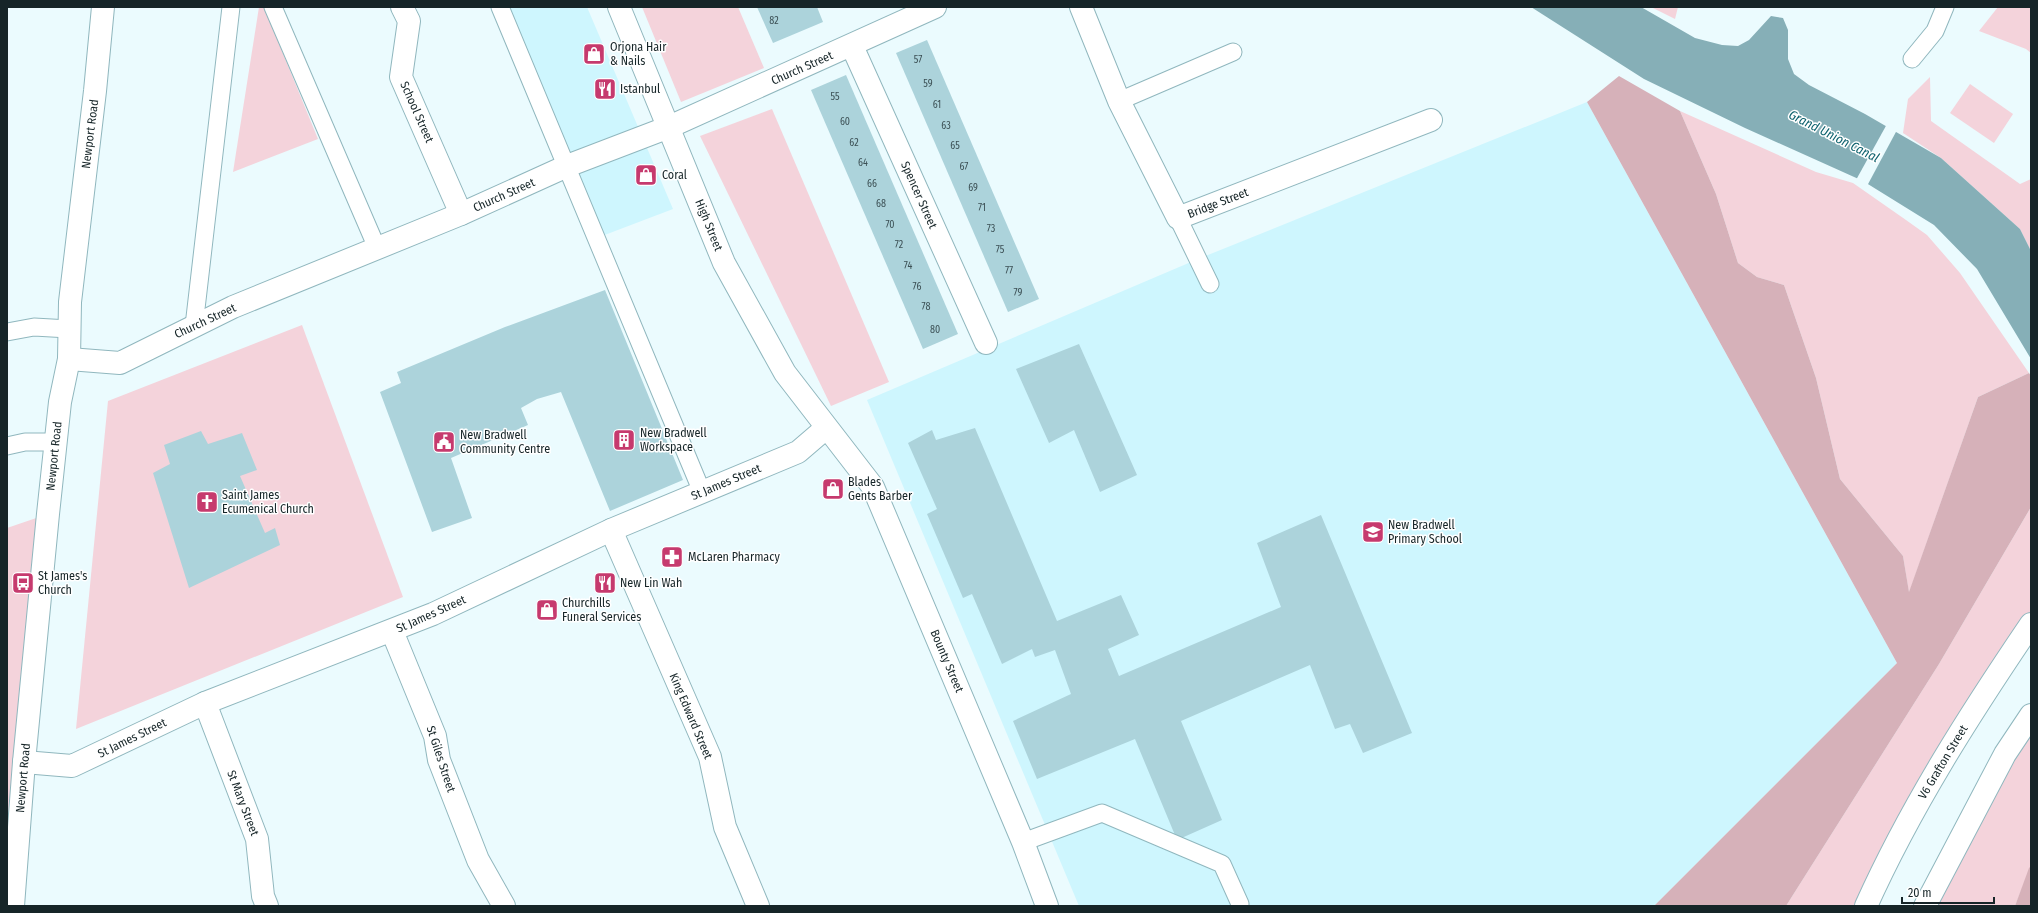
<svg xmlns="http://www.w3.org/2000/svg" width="2038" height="913" viewBox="0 0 2038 913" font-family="'Fira Sans Condensed',sans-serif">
<rect width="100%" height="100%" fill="#ebfbfe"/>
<g fill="#cef6fe">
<polygon points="504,7 587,7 673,209 602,236"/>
<polygon points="1587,102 1897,663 1654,906 1079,906 867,400 1198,259"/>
</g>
<g fill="#f4d3db">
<polygon points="259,7 264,7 318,139 233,172"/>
<polygon points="642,7 738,7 764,68 681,102"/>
<polygon points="1651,7 1678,7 1675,19"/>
<polygon points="1998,7 2031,7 2031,53 2026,49 1979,31"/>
<polygon points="1930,77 1931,121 2020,184 2031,179 2031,251 2020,229 1941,158 1903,133 1908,99"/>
<polygon points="1970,84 2013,114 1994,143 1950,113"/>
<polygon points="772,109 889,382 831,406 700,136"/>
<polygon points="1680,111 1816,172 1853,183 1906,220 1927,235 1960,273 2029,373 1978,397 1909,593 1903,556 1840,479 1816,378 1784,285 1757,277 1738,263 1716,194"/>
<polygon points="302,325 403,597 76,729 108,401"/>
<polygon points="2031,507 2031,624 1866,906 1786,906 1939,664"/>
<polygon points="48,514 7,840 7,528"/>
<polygon points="2031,715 2031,866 2015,906 1925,906"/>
</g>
<g fill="#d6b1b9">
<polygon points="1619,76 1680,111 1716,194 1738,263 1757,277 1784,285 1816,378 1840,479 1903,556 1909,592 1978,397 2029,373 2031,376 2031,507 1939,664 1786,906 1654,906 1897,663 1587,102"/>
<polygon points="2031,866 2031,906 2015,906 2029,868"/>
</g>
<polygon fill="#86afb7" points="1531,7 1641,7 1695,38 1722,45 1738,46 1749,40 1771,16 1783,18 1788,30 1788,59 1794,74 1809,85 1865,114 1941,158 2020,229 2031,251 2031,359 1977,269 1934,225 1863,181 1745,128 1644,79"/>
<polygon fill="#ebfbfe" points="1887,124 1897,130 1867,186 1856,180"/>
<g fill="#acd3db">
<polygon points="757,7 817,7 823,22 773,43"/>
<polygon points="927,40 1039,299 1008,312 896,53"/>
<polygon points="846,75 958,334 923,349 811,90"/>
<polygon points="605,290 683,480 610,511 561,392 537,399 521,408 528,425 451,458 472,518 432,532 380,392 401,383 397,372 505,327"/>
<polygon points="1079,344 1137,475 1100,492 1074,430 1049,443 1016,369"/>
<polygon points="975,428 1057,621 1121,595 1139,635 1108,649 1119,676 1281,607 1257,543 1321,515 1412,733 1363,753 1350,724 1335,729 1310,665 1181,721 1222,820 1177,840 1135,739 1037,779 1013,721 1071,694 1055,650 1035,657 1032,649 1002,664 972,594 963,598 927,514 937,509 908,443 932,430 936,440"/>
<polygon points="201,431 208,444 242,433 257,470 240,476 265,533 275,528 280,545 189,588 153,473 170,464 164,445"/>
</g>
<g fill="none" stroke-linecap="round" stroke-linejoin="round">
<g stroke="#90b7be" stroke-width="19">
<g id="lane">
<polyline points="273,7 377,248"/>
<polyline points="500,7 702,492"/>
<polyline points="1912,59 1935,31 1945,7"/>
<polyline points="1119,101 1233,52"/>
<polyline points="1178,218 1210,284"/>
<polyline points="194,326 231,7"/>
<polyline points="7,332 34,327 69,329"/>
<polyline points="7,446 25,442 56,442"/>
<polyline points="1023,842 1102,813 1222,864 1240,904"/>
</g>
</g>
<g stroke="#90b7be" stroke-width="24">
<g id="street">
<polyline points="402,7 409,21 401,77 461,214"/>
<polyline points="619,7 724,263 785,373 873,487 1023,842 1047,906"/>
<polyline points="1081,7 1119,101 1178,218 1431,120"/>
<polyline points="852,46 986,343"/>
<polyline points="69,359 120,363 233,307 461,214 567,166 669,127 935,7"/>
<polyline points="611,530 710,757 725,827 758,906"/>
<polyline points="392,631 435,736 439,760 478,860 504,906"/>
<polyline points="205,703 257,839 263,896 267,906"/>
<polyline points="24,762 72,766 205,703 433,614 611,530 798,452 826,428"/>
</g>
</g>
<g stroke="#90b7be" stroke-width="24">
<g id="secondary">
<polyline points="13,906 24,762 48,514 60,402 69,359 70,302 95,91 103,7"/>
<path d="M1866 906C1911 806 1970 714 2031 624"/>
<polyline points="1925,906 2005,754 2031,715"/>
</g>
</g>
<use href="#lane" stroke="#fff" stroke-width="17"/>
<use href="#street" stroke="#fff" stroke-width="22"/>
<use href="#secondary" stroke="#fff" stroke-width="22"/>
</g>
<defs>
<g id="shop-square" transform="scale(1.15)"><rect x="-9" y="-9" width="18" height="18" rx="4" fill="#c63a6e" stroke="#fff"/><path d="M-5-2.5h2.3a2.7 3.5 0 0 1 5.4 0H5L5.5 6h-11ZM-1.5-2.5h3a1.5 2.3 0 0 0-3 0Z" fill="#fff"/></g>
<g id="restaurant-square" transform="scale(1.15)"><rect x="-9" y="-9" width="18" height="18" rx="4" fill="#c63a6e" stroke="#fff"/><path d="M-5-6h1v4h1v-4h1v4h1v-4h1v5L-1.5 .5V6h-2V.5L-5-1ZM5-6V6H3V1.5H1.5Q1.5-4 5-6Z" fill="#fff"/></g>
<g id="building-square" transform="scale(1.15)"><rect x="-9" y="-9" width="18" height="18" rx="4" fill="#c63a6e" stroke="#fff"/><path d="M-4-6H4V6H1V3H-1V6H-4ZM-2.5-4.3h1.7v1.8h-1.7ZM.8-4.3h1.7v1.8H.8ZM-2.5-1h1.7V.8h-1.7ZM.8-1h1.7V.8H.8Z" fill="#fff"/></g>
<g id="civic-square" transform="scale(1.15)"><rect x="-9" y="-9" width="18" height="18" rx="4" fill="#c63a6e" stroke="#fff"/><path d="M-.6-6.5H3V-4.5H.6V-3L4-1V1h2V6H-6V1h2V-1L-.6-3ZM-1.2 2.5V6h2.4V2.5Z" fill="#fff"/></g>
<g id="church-square" transform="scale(1.15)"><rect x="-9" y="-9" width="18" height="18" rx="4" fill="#c63a6e" stroke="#fff"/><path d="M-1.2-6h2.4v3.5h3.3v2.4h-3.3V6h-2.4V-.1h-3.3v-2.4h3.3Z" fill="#fff"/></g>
<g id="school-square" transform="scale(1.15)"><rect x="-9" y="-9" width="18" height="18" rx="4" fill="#c63a6e" stroke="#fff"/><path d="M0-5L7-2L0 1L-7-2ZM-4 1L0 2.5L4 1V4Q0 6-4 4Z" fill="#fff"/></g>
<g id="pharmacy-square" transform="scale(1.15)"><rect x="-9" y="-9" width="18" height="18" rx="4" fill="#c63a6e" stroke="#fff"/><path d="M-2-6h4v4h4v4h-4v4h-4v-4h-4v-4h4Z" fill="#fff"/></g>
<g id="bus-square" transform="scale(1.15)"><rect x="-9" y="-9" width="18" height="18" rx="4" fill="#c63a6e" stroke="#fff"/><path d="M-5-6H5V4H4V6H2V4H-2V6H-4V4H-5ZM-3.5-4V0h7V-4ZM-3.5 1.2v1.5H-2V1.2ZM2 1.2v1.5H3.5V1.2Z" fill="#fff"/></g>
</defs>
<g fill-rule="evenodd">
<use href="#shop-square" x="594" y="54"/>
<use href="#restaurant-square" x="605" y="89"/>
<use href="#shop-square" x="646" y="175"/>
<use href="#building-square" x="624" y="440"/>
<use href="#civic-square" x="444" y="442"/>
<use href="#shop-square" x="833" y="489"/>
<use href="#church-square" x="207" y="502"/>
<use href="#school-square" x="1373" y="532"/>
<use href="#pharmacy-square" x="672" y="557"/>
<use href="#bus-square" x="23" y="583"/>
<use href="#restaurant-square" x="605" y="583"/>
<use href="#shop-square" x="547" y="610"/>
</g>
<g text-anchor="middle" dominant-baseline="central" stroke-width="3" stroke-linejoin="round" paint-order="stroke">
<g font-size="10" fill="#3c5055">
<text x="774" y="21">82</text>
<text x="918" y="60">57</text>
<text x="928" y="84">59</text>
<text x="835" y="97">55</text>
<text x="937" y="105">61</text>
<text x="845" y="122">60</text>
<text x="946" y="126">63</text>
<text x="854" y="143">62</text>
<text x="955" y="146">65</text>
<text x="863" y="163">64</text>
<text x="964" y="167">67</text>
<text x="872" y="184">66</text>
<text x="973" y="188">69</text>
<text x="881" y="204">68</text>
<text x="982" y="208">71</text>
<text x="890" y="225">70</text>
<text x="991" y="229">73</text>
<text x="899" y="245">72</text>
<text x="1000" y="250">75</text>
<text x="908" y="266">74</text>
<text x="1009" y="271">77</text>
<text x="917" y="287">76</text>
<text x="1018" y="293">79</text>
<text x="926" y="307">78</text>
<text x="935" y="330">80</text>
</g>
<g font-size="12" fill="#162528" stroke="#fff" text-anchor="start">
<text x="610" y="47">Orjona Hair<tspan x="610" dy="14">&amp; Nails</tspan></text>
<text x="620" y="89">Istanbul</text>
<text x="662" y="175">Coral</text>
<text x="640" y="433">New Bradwell<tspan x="640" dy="14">Workspace</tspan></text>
<text x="460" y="435">New Bradwell<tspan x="460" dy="14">Community Centre</tspan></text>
<text x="848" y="482">Blades<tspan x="848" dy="14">Gents Barber</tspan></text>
<text x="222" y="495">Saint James<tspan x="222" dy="14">Ecumenical Church</tspan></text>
<text x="1388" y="525">New Bradwell<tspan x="1388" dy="14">Primary School</tspan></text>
<text x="688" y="557">McLaren Pharmacy</text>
<text x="38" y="576">St James's<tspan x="38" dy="14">Church</tspan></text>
<text x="620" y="583">New Lin Wah</text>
<text x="562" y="603">Churchills<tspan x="562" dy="14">Funeral Services</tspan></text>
</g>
<g font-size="12" fill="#162528" stroke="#fff">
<text transform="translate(802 68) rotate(-24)">Church Street</text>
<text transform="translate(417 112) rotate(66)">School Street</text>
<text transform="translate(90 134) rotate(-83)">Newport Road</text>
<text transform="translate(504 195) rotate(-24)">Church Street</text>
<text transform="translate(919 195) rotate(66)">Spencer Street</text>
<text transform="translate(1218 203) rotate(-21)">Bridge Street</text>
<text transform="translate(709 225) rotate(68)">High Street</text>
<text transform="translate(205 321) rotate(-25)">Church Street</text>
<text transform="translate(54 456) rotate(-84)">Newport Road</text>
<text transform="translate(726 482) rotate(-23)">St James Street</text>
<text transform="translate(431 614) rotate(-24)">St James Street</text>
<text transform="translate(947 661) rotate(67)">Bounty Street</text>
<text transform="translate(691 716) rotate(67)">King Edward Street</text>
<text transform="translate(132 738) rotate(-26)">St James Street</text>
<text transform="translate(441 759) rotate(72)">St Giles Street</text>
<text transform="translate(1943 762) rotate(-59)">V6 Grafton Street</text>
<text transform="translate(23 778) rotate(-85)">Newport Road</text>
<text transform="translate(243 803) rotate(69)">St Mary Street</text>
</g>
<g font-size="13" font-style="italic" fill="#0f636f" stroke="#fff">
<text transform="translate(1834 136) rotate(27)">Grand Union Canal</text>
</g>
</g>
<rect width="2038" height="913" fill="none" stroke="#162528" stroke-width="16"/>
<path d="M1902 897v6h92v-6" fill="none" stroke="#162528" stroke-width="2"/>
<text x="1908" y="897" font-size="12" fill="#162528" stroke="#ffffff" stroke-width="3" paint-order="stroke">20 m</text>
</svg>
